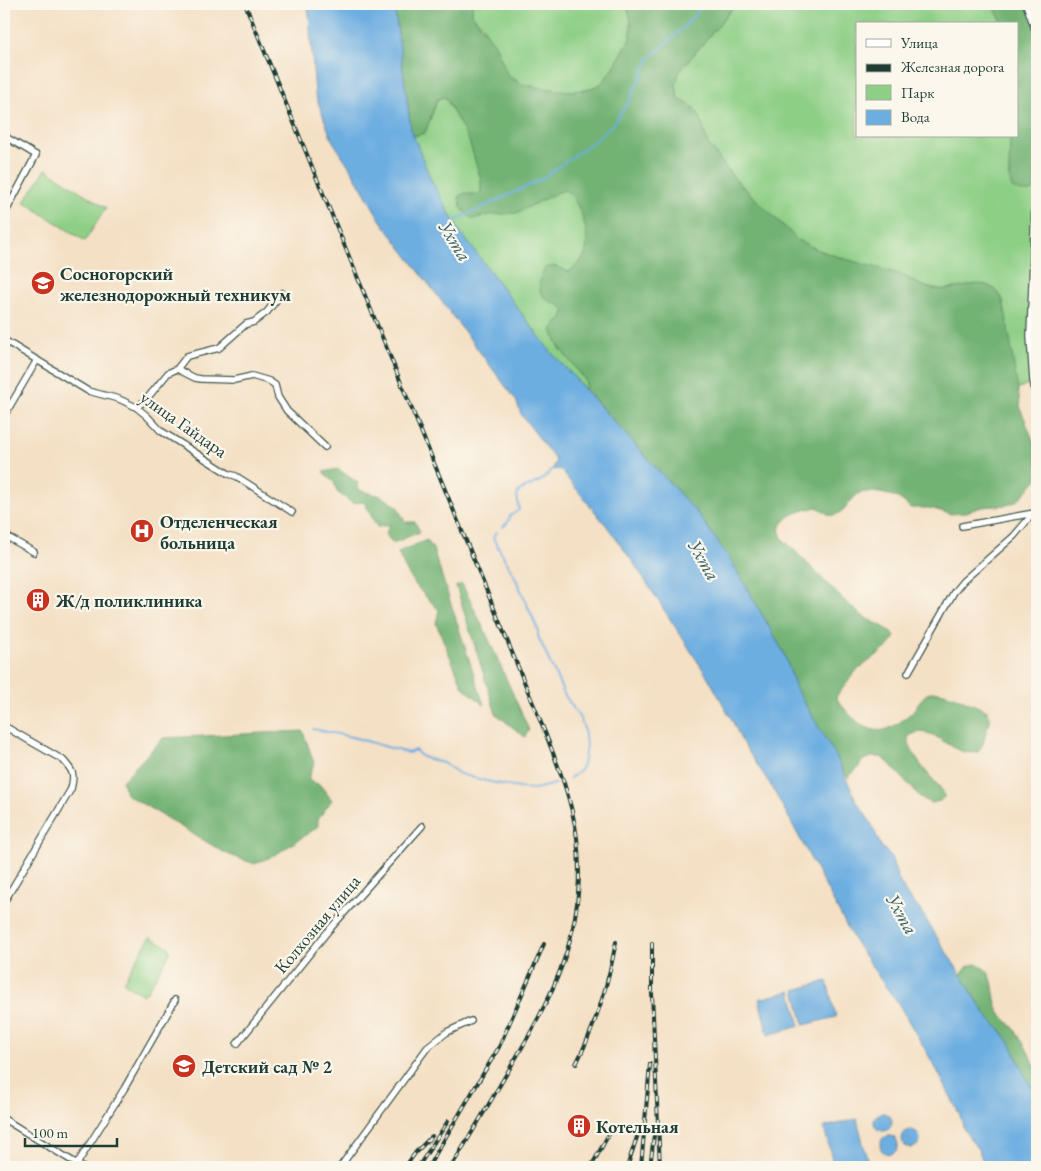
<svg xmlns="http://www.w3.org/2000/svg" width="1041" height="1171" viewBox="0 0 1041 1171" font-family="'EB Garamond',serif">
<rect width="100%" height="100%" fill="#fbf7ec"/>
<filter id="ink" filterUnits="userSpaceOnUse"><feTurbulence type="fractalNoise" baseFrequency=".02" numOctaves="2"/><feDisplacementMap in="SourceGraphic" scale="10" xChannelSelector="R" yChannelSelector="G"/><feConvolveMatrix kernelMatrix="1 2 1 2 8 2 1 2 1" color-interpolation-filters="sRGB"/></filter>
<filter id="wash" filterUnits="userSpaceOnUse"><feTurbulence type="fractalNoise" baseFrequency=".0096" numOctaves="4" result="noise"/><feDisplacementMap in="SourceGraphic" scale="20" xChannelSelector="R" yChannelSelector="G"/><feGaussianBlur stdDeviation="1.12" result="paint"/><feColorMatrix in="noise" values="0 0 0 0 0 0 0 0 0 0 0 0 0 0 0 0 0 1.4 0 .05"/><feComposite in="paint" operator="in"/></filter>
<g filter="url(#wash)">
<rect width="100%" height="100%" fill="#f4e0c5"/>
<g fill="#8ecf86" stroke="#56865d">
<polygon points="472,4 627,4 631,21 631,37 613,69 601,84 586,90 570,91 541,88 522,84 508,76 483,26 472,14"/>
<path d="M736 4H993L1003 24H857V136H1010L1009 177 1037 187V380L1017 389 1003 299C985 272 962 292 936 289 919 287 914 280 900 275 882 268 862 266 844 260 828 255 812 248 798 240L734 178 708 144 694 108 678 98 676 83 680 71Z"/>
<path d="M445 97 469 140 481 179V192L476 196 465 193 473 219 489 215 565 190C580 200 592 237 585 254 581 262 575 267 569 272L555 266 549 301 559 303 565 310 562 318 556 324 559 347 584 378 586 383 585 389 550 351 458 229 430 178 413 136 425 133 438 99Z"/>
<polygon points="46,169 106,208 85,241 24,202"/>
<polygon points="150,937 169,947 170,953 146,993 143,995 125,984 123,982"/>
</g>
<g fill="#72b273" stroke="#487854">
<path d="M394 4H472V14L495 44 508 76 522 84 541 88 570 91 586 90 601 84 613 69 631 37V21L627 4H736L680 71 676 83 678 98 694 108 700 117 708 144 734 178 798 240C831 258 864 263 899 274 910 278 918 286 930 288 939 290 947 290 956 288 966 287 976 282 986 285 1001 289 1003 302 1006 315L1021 410 1037 450V479L1024 494 1015 502 1007 505 982 507 963 513 951 514 930 508H911C907 505 903 501 898 498 891 494 868 490 860 493 850 498 842 518 830 515 826 513 821 509 817 507 800 511 788 513 779 529L782 538C808 563 832 591 860 614 871 623 886 625 895 636L889 646 856 671 836 697C845 712 865 734 884 730 894 728 906 718 913 711 919 703 922 695 932 692 944 689 973 705 986 710L990 717 983 744 978 752C951 759 933 719 908 737 911 758 929 774 942 790L945 796 940 801 931 803 922 799 888 762 881 757H872L863 760 858 768 848 778 796 689 784 653 732 562 698 514 585 389 586 383 584 378C572 363 556 348 552 329L562 318 565 310C557 302 555 305 548 300 535 292 539 279 545 268L555 266 569 272C575 267 582 262 585 254 592 237 580 200 565 190L558 192 517 213 489 215 473 219C463 213 460 207 459 196L465 193 476 195 481 192V179L469 141 445 97 437 99 425 133 413 136 411 129Z"/>
<path d="M993 4H1037V187C1030 195 1021 193 1012 188L1009 177 1010 136H1017V24H1003Z"/>
<polygon points="338,469 358,483 359,490 381,496 397,506 405,522 415,522 420,532 393,543 385,534 390,525 377,527 364,502 352,503 337,492 334,482 323,472"/>
<path d="M427 540 433 549 484 705 463 687 436 623 439 610C418 589 409 580 398 552Z"/>
<polygon points="462,584 485,631 529,730 525,737 496,714 456,586"/>
<polygon points="303,731 314,763 308,780 320,785 332,800 318,819 318,826 315,829 275,855 255,864 227,854 126,794 122,781 163,738"/>
<path d="M975 964C1000 971 989 996 1000 1013 1003 1018 1009 1022 1013 1027 1018 1034 1036 1064 1037 1071 1039 1078 1037 1087 1037 1094L1026 1078 1011 1044 999 1028 988 1018 961 975 968 966Z"/>
</g>
<g fill="#6daee1" stroke="#46768a">
<polygon points="308,4 394,4 411,129 430,178 458,229 550,351 698,514 732,562 784,653 796,689 836,756 856,800 871,823 881,846 891,857 898,879 907,895 920,910 988,1018 999,1028 1011,1044 1026,1078 1037,1094 1037,1167 985,1167 979,1151 964,1130 960,1115 937,1070 898,1003 883,983 855,942 789,818 770,784 742,742 733,722 709,679 635,565 606,525 564,474 559,469 552,470 556,461 521,414 516,400 381,221 349,166 332,140 315,94"/>
<polygon points="827,981 836,1017 804,1025 795,990"/>
<polygon points="791,991 800,1026 768,1035 759,999"/>
<circle cx="883" cy="1122" r="9"/>
<polygon points="857,1119 869,1167 834,1167 824,1127"/>
<circle cx="911" cy="1139" r="9"/>
<circle cx="889" cy="1145" r="9"/>
</g>
<g fill="none" stroke-linecap="round" stroke-linejoin="round">
<g stroke="#6daee1" stroke-width="2">
<polyline points="452,222 540,180 594,141 613,124 630,100 649,59 683,28 704,4"/>
<polyline points="503,527 508,522 510,516 519,510 517,495 519,491 542,480 553,469"/>
<polyline points="497,532 493,538 515,577 538,630 538,636 564,694 581,720 584,729 586,745 583,765 579,771 570,778"/>
<polyline points="313,729 352,737 408,753 415,750 422,757 443,763 460,774 486,781 519,788 535,789 555,784"/>
</g>
</g>
</g>
<g filter="url(#ink)">
<g fill="none" stroke-linecap="round" stroke-linejoin="round">
<g stroke="#3f554a" stroke-width="8">
<g id="minor">
<polyline points="1026,4 1037,35"/>
<polyline points="4,136 36,155 4,215"/>
<polyline points="1037,155 1030,336 1033,381 1037,401"/>
<polyline points="4,340 88,391 119,399 136,407 147,416 161,431 229,474 236,476 292,512"/>
<polyline points="177,369 195,378 201,379 234,380 252,376 269,381 275,385 278,397 287,411 325,447"/>
<polyline points="136,407 145,401 168,373 177,369 187,356 219,348 246,324 254,322 267,312 282,293"/>
<polyline points="4,416 37,360"/>
<polyline points="962,526 1034,513"/>
<polyline points="4,535 34,552"/>
<polyline points="908,673 954,592 963,581 1014,536 1037,509"/>
<path d="M4 726 63 760C73 771 75 774 71 789L4 902"/>
<polyline points="237,1044 328,931 422,826"/>
<polyline points="4,1119 82,1167"/>
<polyline points="77,1164 124,1089 175,1000"/>
<polyline points="340,1167 427,1048 447,1032 471,1021"/>
</g>
</g>
<use href="#minor" stroke="#fff" stroke-width="5.5"/>
<g stroke="#1f3d34" stroke-width="4">
<g id="rail">
<path d="M245 4 544 730C558 765 572 800 577 838 588 931 553 996 507 1073 489 1104 470 1136 451 1167"/>
<polyline points="652,943 652,994 660,1167"/>
<path d="M576 1064C596 1025 608 985 616 942"/>
<polyline points="405,1167 416,1152 432,1136"/>
<polyline points="418,1167 448,1121"/>
<polyline points="428,1167 499,1047 544,944"/>
<polyline points="591,1167 611,1130"/>
<polyline points="627,1167 640,1128"/>
<polyline points="641,1167 650,1064"/>
<polyline points="650,1167 654,1135"/>
</g>
</g>
<use href="#rail" stroke="#fbf7ec" stroke-width="2" stroke-dasharray="5.5" stroke-linecap="butt"/>
</g>
</g>
<defs>
<g id="university-disc" transform="scale(1.25)"><circle r="9.5" fill="#c8321e" stroke="#fbf7ec"/><path d="M0-5L7-2L0 1L-7-2ZM-4 1L0 2.5L4 1V4Q0 6-4 4Z" fill="#fff"/></g>
<g id="hospital-disc" transform="scale(1.25)"><circle r="9.5" fill="#c8321e" stroke="#fbf7ec"/><path d="M-5-5h3v3.5h4V-5h3V5h-3V1.5h-4V5h-3Z" fill="#fff"/></g>
<g id="building-disc" transform="scale(1.25)"><circle r="9.5" fill="#c8321e" stroke="#fbf7ec"/><path d="M-4-6H4V6H1V3H-1V6H-4ZM-2.5-4.3h1.7v1.8h-1.7ZM.8-4.3h1.7v1.8H.8ZM-2.5-1h1.7V.8h-1.7ZM.8-1h1.7V.8H.8Z" fill="#fff"/></g>
<g id="school-disc" transform="scale(1.25)"><circle r="9.5" fill="#c8321e" stroke="#fbf7ec"/><path d="M0-5L7-2L0 1L-7-2ZM-4 1L0 2.5L4 1V4Q0 6-4 4Z" fill="#fff"/></g>
</defs>
<g fill-rule="evenodd">
<use href="#university-disc" x="43" y="283"/>
<use href="#hospital-disc" x="142" y="531"/>
<use href="#building-disc" x="38" y="600"/>
<use href="#school-disc" x="184" y="1066"/>
<use href="#building-disc" x="579" y="1126"/>
</g>
<g text-anchor="middle" dominant-baseline="central" stroke-width="4.5" stroke-linejoin="round" paint-order="stroke">
<g font-size="18" font-weight="bold" fill="#1f3d34" stroke="#fbf7ec" text-anchor="start">
<text x="60" y="273">Сосногорский<tspan x="60" dy="21">железнодорожный техникум</tspan></text>
<text x="160" y="521">Отделенческая<tspan x="160" dy="21">больница</tspan></text>
<text x="56" y="600">Ж/д поликлиника</text>
<text x="202" y="1066">Детский сад № 2</text>
<text x="596" y="1126">Котельная</text>
</g>
<g font-size="18" fill="#1f3d34" stroke="#fbf7ec">
<text transform="translate(184 424) rotate(35)">улица Гайдара</text>
<text transform="translate(317 924) rotate(-50)">Колхозная улица</text>
</g>
<g font-size="19" font-style="italic" fill="#365f68" stroke="#fbf7ec">
<text transform="translate(455 241) rotate(58)">Ухта</text>
<text transform="translate(704 560) rotate(60)">Ухта</text>
<text transform="translate(902 914) rotate(60)">Ухта</text>
</g>
</g>
<rect width="1041" height="1171" fill="none" stroke="#fbf7ec" stroke-width="20"/>
<rect x="856" y="22" width="162" height="115" fill="#fbf7ec" stroke="#a3ada2"/>
<rect x="866" y="39" width="25" height="8" fill="#ffffff" stroke="#a3ada2"/>
<text x="901" y="48" font-size="15" fill="#1f3d34">Улица</text>
<rect x="866" y="64" width="25" height="8" fill="#1f3d34" stroke="#a3ada2"/>
<text x="901" y="72" font-size="15" fill="#1f3d34">Железная дорога</text>
<rect x="866" y="85" width="25" height="15" fill="#8ecf86" stroke="#a3ada2"/>
<text x="901" y="98" font-size="15" fill="#1f3d34">Парк</text>
<rect x="866" y="110" width="25" height="15" fill="#6daee1" stroke="#a3ada2"/>
<text x="901" y="122" font-size="15" fill="#1f3d34">Вода</text>
<path d="M25 1138v8h92v-8" fill="none" stroke="#1f3d34" stroke-width="2.5"/>
<text x="32" y="1138" font-size="15" fill="#1f3d34" stroke="#fbf7ec" stroke-width="4" paint-order="stroke">100 m</text>
</svg>
